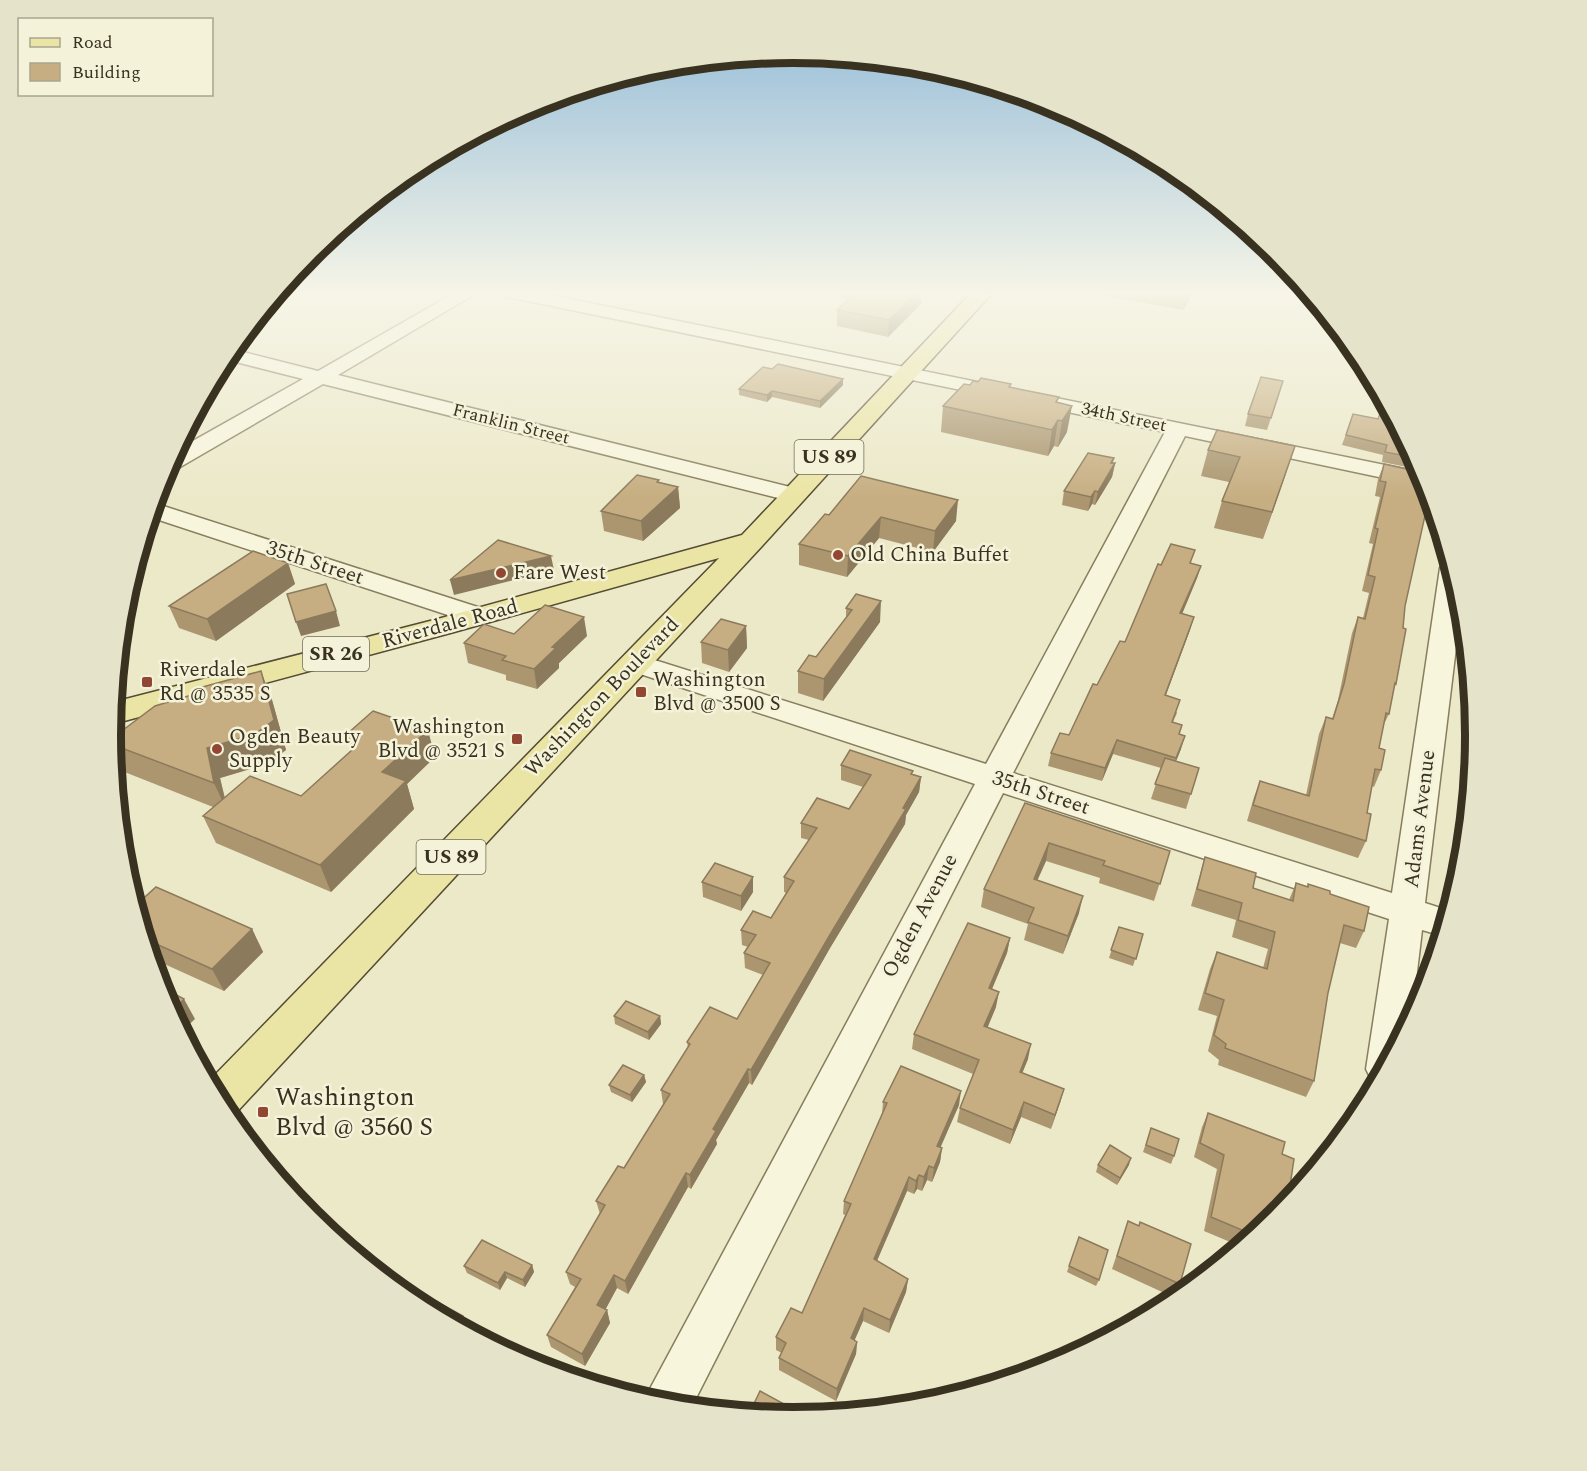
<svg xmlns="http://www.w3.org/2000/svg" width="1587" height="1471" viewBox="0 0 1587 1471" font-family="Spectral,serif">
<rect width="100%" height="100%" fill="#ece9c9"/>
<g fill="none" stroke-linecap="round" stroke-linejoin="round">
<g stroke="#877d5f" stroke-width="3">
<g id="minor">
<polygon points="458,291 480,291 338,375 802,490 806,495 802,500 794,502 323,384 175,470 164,471 175,451 303,379 224,359 231,349 318,371"/>
<polygon points="494,291 531,291 1424,473 1428,486 1426,487 1185,436 1013,773 1392,893 1440,568 1444,563 1451,561 1462,598 1425,903 1450,911 1443,936 1422,930 1411,1022 1378,1083 1372,1081 1366,1069 1389,919 1003,793 691,1408 660,1405 644,1400 975,784 625,669 621,663 625,657 635,654 645,657 986,764 1165,432 503,296"/>
<polygon points="154,503 487,610 491,616 487,622 478,624 469,622 150,517"/>
</g>
</g>
<g stroke="#554a33" stroke-width="3">
<polygon id="major" points="973,291 994,291 762,546 234,1115 228,1117 208,1082 719,558 454,632 113,724 114,702 434,620 742,535"/>
</g>
<use href="#minor" fill="#f7f5dc" fill-rule="evenodd"/>
<use href="#major" fill="#ebe5a5" fill-rule="evenodd"/>
</g>
<g fill="#ab9670">
<polygon points="839,291 926,291 921,296 921,304 888,337 837,326 837,310 848,300 839,298"/>
<polygon points="1079,291 1194,291 1183,310"/>
<polygon points="1283,381 1267,430 1245,426 1248,414"/>
<polygon points="843,385 820,408 772,397 767,402 739,395 739,389"/>
<polygon points="970,385 1010,387 1059,403 1067,432 1058,447 1054,446 1048,456 941,432 943,406"/>
<polygon points="1385,400 1422,470 1382,462 1383,455 1342,445 1353,414 1378,419"/>
<polygon points="1217,430 1286,473 1263,539 1214,528 1222,501 1229,482 1201,476 1208,450"/>
<polygon points="1113,463 1115,464 1112,477 1095,505 1092,504 1088,511 1062,505 1064,491"/>
<polygon points="1384,464 1405,606 1396,684 1393,691 1389,714 1383,726 1379,748 1381,770 1374,787 1372,786 1367,813 1366,841 1358,858 1247,821 1254,797 1260,781 1306,795 1319,734 1326,717 1332,719 1338,700 1352,633 1358,617 1363,618 1369,593 1362,591 1373,544 1369,543 1380,497 1375,496 1378,479"/>
<polygon points="659,480 659,482 678,487 680,508 643,541 604,531 601,511"/>
<polygon points="829,515 956,521 933,552 879,538 847,577 799,565 799,544"/>
<polygon points="288,563 295,584 216,641 179,628 169,606"/>
<polygon points="1191,564 1201,566 1197,578 1182,614 1190,630 1166,695 1177,713 1173,722 1179,734 1181,749 1176,761 1199,768 1186,809 1151,799 1161,768 1113,754 1102,781 1048,766 1051,753 1069,735 1097,685 1125,642 1161,565"/>
<polygon points="856,594 880,622 823,701 798,693 798,671 816,657 846,618 846,608"/>
<polygon points="746,626 747,648 729,672 702,663 701,642"/>
<polygon points="514,634 587,636 559,663 559,668 537,689 506,680 506,675 468,663 464,643"/>
<polygon points="272,700 286,750 267,764 220,778 225,798 301,796 435,757 407,784 414,809 331,892 216,843 203,816 213,807 122,771 112,753 111,739"/>
<polygon points="841,765 913,775 921,777 919,792 906,815 905,824 830,948 752,1085 749,1083 716,1140 717,1144 691,1189 688,1187 628,1294 617,1288 605,1309 607,1310 610,1323 585,1366 551,1347 547,1335 575,1287 570,1284 566,1272 600,1214 596,1201 624,1168 664,1104 663,1104 661,1090 688,1048 687,1042 737,1019 763,975 745,968 744,953 748,947 742,945 741,930 771,918 787,893 784,892 784,877 809,840 801,838 801,823 849,809 863,787 841,780"/>
<polygon points="1025,803 1170,851 1154,901 1099,883 1100,878 1046,861 1037,880 1079,913 1063,954 1024,940 1028,924 981,907 984,889"/>
<polygon points="1205,857 1253,888 1289,900 1296,883 1330,894 1364,931 1356,948 1340,943 1328,993 1314,1081 1306,1097 1218,1065 1219,1060 1208,1051 1217,1016 1198,1010 1210,969 1217,952 1263,968 1268,949 1232,937 1236,920 1191,906"/>
<polygon points="753,877 753,892 741,911 703,897 702,882"/>
<polygon points="135,906 252,929 263,952 224,991 151,958"/>
<polygon points="1119,927 1143,934 1133,966 1109,958"/>
<polygon points="1010,938 1007,953 992,989 996,1007 987,1027 1028,1059 1022,1073 1064,1089 1051,1129 1021,1117 1010,1144 957,1122 960,1108 973,1074 912,1049 914,1034"/>
<polygon points="614,1016 660,1016 661,1024 649,1040 615,1024"/>
<polygon points="644,1075 646,1082 632,1102 611,1092 609,1085"/>
<polygon points="883,1102 959,1105 940,1147 942,1148 940,1162 932,1182 927,1180 922,1191 917,1189 914,1194 907,1191 877,1261 908,1279 906,1292 889,1333 863,1321 854,1340 857,1342 856,1354 836,1401 779,1370 779,1358 782,1353 776,1350 776,1337 802,1313 845,1215 843,1214 844,1201 882,1114"/>
<polygon points="1208,1113 1282,1154 1276,1219 1242,1247 1204,1231 1217,1169 1194,1157 1202,1127"/>
<polygon points="1151,1128 1174,1156 1171,1164 1143,1152"/>
<polygon points="1098,1165 1129,1165 1117,1185 1096,1172"/>
<polygon points="1128,1221 1139,1226 1140,1222 1180,1284 1173,1297 1112,1269"/>
<polygon points="1079,1237 1099,1280 1096,1286 1067,1272"/>
<polygon points="532,1265 534,1272 525,1287 507,1278 500,1290 467,1273 464,1266"/>
</g>
<g fill="#8b7a5b">
<polygon points="915,291 926,291 921,296 921,304 888,337 889,320"/>
<polygon points="1187,291 1194,291 1183,310"/>
<polygon points="843,379 843,385 820,408 820,401"/>
<polygon points="772,391 772,397 767,402 767,395"/>
<polygon points="1072,406 1067,432 1058,447 1062,421"/>
<polygon points="1058,420 1054,446 1048,456 1052,430"/>
<polygon points="1295,446 1286,473 1263,539 1272,512"/>
<polygon points="1114,458 1111,469 1115,463 1112,477 1095,505 1098,492"/>
<polygon points="678,487 680,508 643,541 641,521"/>
<polygon points="1095,491 1092,504 1088,511 1091,497"/>
<polygon points="958,500 956,521 933,552 935,531"/>
<polygon points="881,517 879,538 847,577 848,556"/>
<polygon points="551,556 554,570 454,595 450,580"/>
<polygon points="288,563 295,584 216,641 207,619"/>
<polygon points="1201,566 1197,578 1177,626 1180,613"/>
<polygon points="881,601 880,622 823,701 824,679"/>
<polygon points="336,611 340,626 301,636 296,622"/>
<polygon points="584,617 587,636 559,663 559,668 537,689 534,669 552,647"/>
<polygon points="1194,617 1190,630 1161,708 1165,695"/>
<polygon points="746,626 747,648 729,672 728,650"/>
<polygon points="120,634 127,648 119,653 120,655 118,656"/>
<polygon points="261,671 272,700 286,750 267,764 220,778 228,813 214,783 207,748"/>
<polygon points="428,730 435,757 407,784 414,809 331,892 320,865 382,772"/>
<polygon points="1185,736 1181,749 1172,771 1176,758"/>
<polygon points="1117,740 1113,754 1102,781 1105,768"/>
<polygon points="921,777 919,792 906,815 905,824 830,948 752,1085 751,1070"/>
<polygon points="1049,843 1046,861 1030,897 1034,879"/>
<polygon points="753,877 753,892 741,911 741,896"/>
<polygon points="1083,896 1079,913 1063,954 1068,936"/>
<polygon points="252,929 263,952 224,991 212,969"/>
<polygon points="1010,938 1007,953 986,1003 989,988"/>
<polygon points="999,992 996,1007 982,1041 984,1026"/>
<polygon points="184,999 195,1019 181,1032 171,1012"/>
<polygon points="660,1016 661,1024 649,1040 648,1032"/>
<polygon points="1031,1044 1028,1059 1017,1086 1020,1072"/>
<polygon points="748,1069 749,1083 716,1140 717,1144 691,1189 690,1175 713,1129"/>
<polygon points="644,1075 646,1082 632,1102 630,1095"/>
<polygon points="1064,1089 1060,1103 1051,1129 1055,1115"/>
<polygon points="961,1091 959,1105 935,1160 937,1146"/>
<polygon points="1024,1102 1021,1117 1010,1144 1013,1130"/>
<polygon points="942,1148 940,1162 932,1182 934,1168"/>
<polygon points="1131,1158 1129,1165 1117,1185 1120,1178"/>
<polygon points="929,1166 927,1180 922,1191 924,1177"/>
<polygon points="686,1173 688,1187 628,1294 625,1281"/>
<polygon points="919,1175 917,1189 914,1194 916,1181"/>
<polygon points="909,1177 907,1191 872,1272 874,1259"/>
<polygon points="532,1265 534,1272 525,1287 523,1280"/>
<polygon points="505,1272 507,1278 500,1290 498,1283"/>
<polygon points="614,1275 617,1288 601,1318 597,1305"/>
<polygon points="908,1279 906,1292 889,1333 890,1320"/>
<polygon points="864,1308 863,1321 850,1351 851,1338"/>
<polygon points="607,1310 610,1323 585,1366 582,1354"/>
<polygon points="463,1316 469,1329 467,1332 456,1326"/>
<polygon points="857,1342 856,1354 836,1401 837,1389"/>
</g>
<g fill="#c7ae82" stroke="#8b7a5b" stroke-width="1.5">
<polygon points="858,291 919,291 889,320 837,310"/>
<polygon points="778,364 843,379 820,401 772,391 767,395 739,389 763,367 772,369"/>
<polygon points="1261,377 1283,381 1271,418 1248,414"/>
<polygon points="981,378 1011,384 1009,387 1059,397 1056,402 1072,406 1062,421 1058,420 1052,430 943,406 964,384 970,385 973,381 978,382"/>
<polygon points="1385,400 1416,458 1385,452 1387,445 1346,435 1353,414 1378,419"/>
<polygon points="1217,430 1295,446 1272,512 1222,501 1240,457 1208,450"/>
<polygon points="1088,453 1114,458 1111,463 1115,463 1098,492 1095,491 1091,497 1064,491"/>
<polygon points="1384,464 1424,473 1425,476 1422,500 1428,502 1405,606 1403,628 1406,629 1396,684 1395,683 1389,714 1386,713 1379,748 1385,750 1381,770 1375,769 1367,813 1371,814 1366,841 1253,805 1260,781 1309,796 1326,717 1333,719 1344,684 1358,617 1365,619 1375,577 1368,575 1378,529 1375,528 1386,482 1380,481"/>
<polygon points="637,475 659,480 657,482 678,487 641,521 601,511"/>
<polygon points="861,476 958,500 935,531 881,517 848,556 799,544 825,514 829,515"/>
<polygon points="498,540 551,556 450,580"/>
<polygon points="1171,544 1195,550 1190,563 1201,566 1180,613 1194,617 1165,695 1180,700 1172,722 1182,725 1179,734 1185,736 1176,758 1117,740 1105,768 1051,753 1060,733 1069,735 1093,684 1097,685 1120,641 1125,642 1158,564 1161,565"/>
<polygon points="253,551 288,563 207,619 169,606"/>
<polygon points="326,584 336,611 296,622 287,594"/>
<polygon points="856,594 881,601 824,679 798,671 809,655 816,657 852,610 846,608"/>
<polygon points="545,605 584,617 552,647 556,648 534,669 502,660 506,656 464,643 484,624 514,634"/>
<polygon points="721,619 746,626 728,650 701,642"/>
<polygon points="261,671 274,720 255,734 207,748 214,783 111,744 111,739 155,706 195,694 195,689"/>
<polygon points="373,711 428,730 382,772 406,781 320,865 203,816 250,776 301,796 352,750 347,734"/>
<polygon points="850,750 913,771 911,774 921,777 903,808 906,809 831,933 751,1070 748,1069 713,1129 716,1131 690,1175 686,1173 625,1281 614,1275 597,1305 607,1310 582,1354 547,1335 581,1279 566,1272 605,1205 596,1201 618,1166 624,1168 670,1094 661,1090 690,1044 687,1042 710,1007 737,1019 770,963 744,953 756,935 741,930 753,911 771,918 794,881 784,877 817,828 801,823 817,798 849,809 871,775 841,765"/>
<polygon points="1165,758 1199,768 1191,794 1155,784"/>
<polygon points="1025,803 1170,851 1160,884 1103,865 1105,861 1049,843 1034,879 1083,896 1068,936 1028,922 1034,908 984,889"/>
<polygon points="1205,857 1256,873 1253,888 1293,901 1296,883 1308,887 1308,884 1330,891 1330,894 1369,907 1364,931 1344,925 1328,993 1314,1081 1225,1048 1226,1044 1214,1035 1224,1000 1205,993 1217,952 1267,969 1275,932 1238,920 1242,903 1197,889"/>
<polygon points="715,863 753,877 741,896 702,882"/>
<polygon points="156,887 252,929 212,969 145,939 135,906"/>
<polygon points="968,923 1010,938 989,988 999,992 984,1026 1031,1044 1020,1072 1064,1089 1055,1115 1024,1102 1013,1130 960,1108 979,1060 914,1034"/>
<polygon points="1119,927 1143,934 1136,959 1111,950"/>
<polygon points="159,986 184,999 171,1012 162,997"/>
<polygon points="626,1001 660,1016 648,1032 614,1016"/>
<polygon points="623,1065 644,1075 630,1095 609,1085"/>
<polygon points="901,1066 961,1091 937,1146 942,1148 934,1168 929,1166 924,1177 919,1175 916,1181 909,1177 874,1259 908,1279 890,1320 864,1308 851,1338 857,1342 837,1389 779,1358 786,1343 776,1337 791,1308 802,1313 851,1204 844,1201 887,1103 883,1102"/>
<polygon points="1208,1113 1285,1142 1282,1154 1294,1159 1287,1206 1276,1219 1256,1236 1211,1217 1224,1155 1200,1143"/>
<polygon points="1151,1128 1179,1139 1174,1156 1146,1145"/>
<polygon points="1110,1145 1131,1158 1120,1178 1098,1165"/>
<polygon points="1128,1221 1139,1226 1140,1222 1191,1244 1180,1284 1117,1256"/>
<polygon points="1079,1237 1108,1250 1099,1280 1069,1266"/>
<polygon points="482,1240 532,1265 523,1280 505,1272 498,1283 464,1266"/>
<polygon points="423,1294 463,1316 456,1326 416,1304"/>
<polygon points="760,1391 806,1416 805,1417 793,1418 749,1414"/>
</g>
<linearGradient id="sky" x2="0" y2="1"><stop stop-color="#8fb9d8"/><stop offset="0.59" stop-color="#f6f5e7"/><stop offset="1" stop-color="#f6f5e7" stop-opacity="0"/></linearGradient>
<rect width="1587" height="497" fill="url(#sky)"/>
<g fill="#924733" stroke="#f4f2d8" stroke-width="2">
<circle cx="838" cy="555" r="6"/>
<circle cx="501" cy="573" r="6"/>
<rect x="141" y="676" width="12" height="12" rx="3"/>
<rect x="635" y="686" width="12" height="12" rx="3"/>
<rect x="511" y="733" width="12" height="12" rx="3"/>
<circle cx="217" cy="749" r="6"/>
<rect x="257" y="1106" width="12" height="12" rx="3"/>
</g>
<g text-anchor="middle" dominant-baseline="central" stroke-width="5" stroke-linejoin="round" paint-order="stroke">
<g font-size="18" fill="#393221" stroke="#f4f2d8">
<text transform="translate(1124 417) rotate(12)">34th Street</text>
<text transform="translate(511 424) rotate(14)">Franklin Street</text>
</g>
<g fill="#f4f2d8" stroke="#716c58" stroke-width="1.5">
<rect x="794.5" y="440" width="69" height="34" rx="4.5"/>
<rect x="303" y="637" width="66" height="34" rx="4.5"/>
<rect x="416.5" y="840" width="69" height="34" rx="4.5"/>
</g>
<g font-size="20" font-weight="bold" fill="#393221">
<text x="829" y="457">US 89</text>
<text x="336" y="654">SR 26</text>
<text x="451" y="857">US 89</text>
</g>
<g font-size="21" fill="#393221" stroke="#f4f2d8" text-anchor="start">
<text x="850" y="555">Old China Buffet</text>
<text x="513" y="573">Fare West</text>
<text x="159" y="670">Riverdale<tspan x="159" dy="24">Rd @ 3535 S</tspan></text>
<text x="653" y="680">Washington<tspan x="653" dy="24">Blvd @ 3500 S</tspan></text>
<text x="505" y="727" text-anchor="end">Washington<tspan x="505" dy="24">Blvd @ 3521 S</tspan></text>
<text x="229" y="737">Ogden Beauty<tspan x="229" dy="24">Supply</tspan></text>
</g>
<g font-size="21" fill="#393221" stroke="#f4f2d8">
<text transform="translate(315 563) rotate(18)">35th Street</text>
<text transform="translate(450 624) rotate(-15)">Riverdale Road</text>
<text transform="translate(602 697) rotate(-46)">Washington Boulevard</text>
<text transform="translate(1041 793) rotate(18)">35th Street</text>
<text transform="translate(1420 819) rotate(-83)">Adams Avenue</text>
<text transform="translate(920 916) rotate(-62)">Ogden Avenue</text>
</g>
<g font-size="26" fill="#393221" stroke="#f4f2d8" text-anchor="start">
<text x="275" y="1097">Washington<tspan x="275" dy="30">Blvd @ 3560 S</tspan></text>
</g>
</g>
<path d="M0 0H1587V1471H0ZM121 735a672 672 0 1 1 1344 0a672 672 0 1 1-1344 0Z" fill="#e5e3c9" fill-rule="evenodd"/>
<path fill="none" stroke="#393221" stroke-width="8" d="M121 735a672 672 0 1 1 1344 0a672 672 0 1 1-1344 0Z"/>
<rect x="18" y="18" width="195" height="78" fill="#f4f2d8" stroke="#a9a58f" stroke-width="1.5"/>
<rect x="30" y="38" width="30" height="9" fill="#ebe5a5" stroke="#a9a58f" stroke-width="1.5"/>
<text x="72" y="48" font-size="18" fill="#393221">Road</text>
<rect x="30" y="63" width="30" height="18" fill="#c7ae82" stroke="#a9a58f" stroke-width="1.5"/>
<text x="72" y="78" font-size="18" fill="#393221">Building</text>
</svg>
